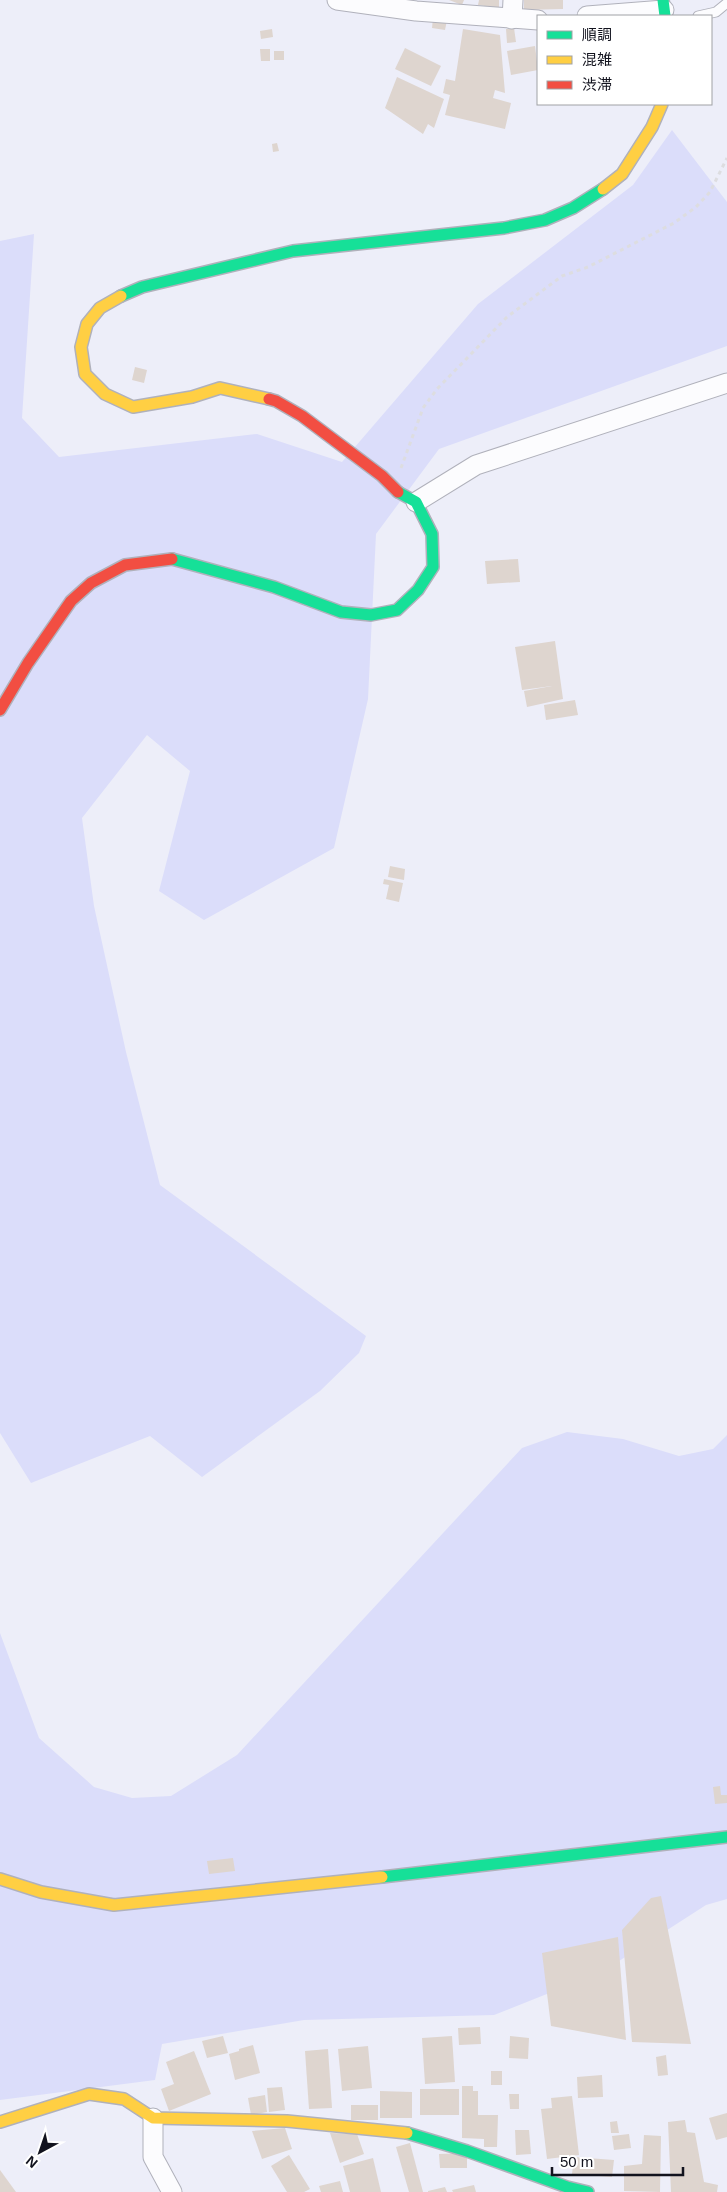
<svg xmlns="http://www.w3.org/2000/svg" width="727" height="2192" viewBox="0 0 727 2192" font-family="Arial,'Noto Sans JP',sans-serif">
<rect width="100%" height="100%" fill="#edeef9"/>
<g fill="#dbddfa">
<polygon points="672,130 727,202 727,346 439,449 376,534 368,699 334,848 204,920 159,891 190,771 147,735 82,818 94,906 126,1052 160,1185 366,1336 359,1353 320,1391 202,1477 150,1436 31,1483 0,1433 0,241 34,234 22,418 59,457 257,434 342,462 478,304 633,185"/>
<polygon points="567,1432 623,1439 679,1456 713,1449 727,1435 727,1899 706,1905 602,1972 494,2015 304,2020 162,2044 155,2080 0,2100 0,1633 39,1738 94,1787 132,1798 171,1796 237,1755 522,1448"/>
</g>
<g fill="#ded5cf">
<polygon points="449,0 464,0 462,5"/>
<polygon points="479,0 499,0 499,8 478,5"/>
<polygon points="524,0 563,0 563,9 524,10"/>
<polygon points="433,18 447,20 445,30 432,28"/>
<polygon points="514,28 516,42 507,43 506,29"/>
<polygon points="272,29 273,37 261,39 260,31"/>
<polygon points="463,29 500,35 505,93 495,90 493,98 511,103 505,129 445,115 450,95 443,93 446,79 455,81"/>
<polygon points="535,46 538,70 511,75 507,51"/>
<polygon points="405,48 441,66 431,86 395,69"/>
<polygon points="260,49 270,49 270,61 261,61"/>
<rect x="274" y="51" width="10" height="9"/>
<polygon points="397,77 444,99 434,128 428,124 423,134 385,108"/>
<polygon points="277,143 279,151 273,152 272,144"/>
<polygon points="135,367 147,370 144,383 132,380"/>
<polygon points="518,559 520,582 487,584 485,561"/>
<polygon points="555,641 563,699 527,707 524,691 552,686 522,690 515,647"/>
<polygon points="575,700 578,715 546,720 544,705"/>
<polygon points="390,866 405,869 404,880 388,877"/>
<polygon points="384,879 403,883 399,902 386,899 389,885 383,884"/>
<polygon points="720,1786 721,1795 727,1795 727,1803 715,1804 713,1787"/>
<polygon points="233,1858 235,1871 209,1874 207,1861"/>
<polygon points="661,1896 691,2044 632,2042 622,1930 651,1898"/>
<polygon points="618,1937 626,2040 551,2026 542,1953"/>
<polygon points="480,2027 481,2044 459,2045 458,2028"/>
<polygon points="223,2036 228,2053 207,2058 202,2041"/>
<polygon points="452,2036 455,2082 425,2084 422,2038"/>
<polygon points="510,2036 529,2038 528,2059 509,2058"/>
<polygon points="253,2045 260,2073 235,2080 229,2054 239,2051 239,2049"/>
<polygon points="368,2046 372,2088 342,2091 338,2049"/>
<polygon points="328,2049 332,2108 309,2109 305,2051"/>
<polygon points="194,2051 211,2094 169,2111 161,2089 174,2084 166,2062"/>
<polygon points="666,2055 668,2075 658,2076 656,2057"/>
<rect x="491" y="2071" width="11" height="14"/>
<polygon points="602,2075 603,2097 578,2098 577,2077"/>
<polygon points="462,2086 473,2086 473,2091 478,2091 478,2115 498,2115 497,2147 484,2147 484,2139 462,2138"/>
<polygon points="282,2087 285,2110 269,2112 267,2088"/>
<rect x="420" y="2089" width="39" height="26"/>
<polygon points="380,2091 412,2092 412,2118 380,2118"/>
<polygon points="509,2094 519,2094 519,2109 510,2109"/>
<polygon points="265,2095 267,2112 251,2115 248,2098"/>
<polygon points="572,2096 579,2155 547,2159 541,2109 552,2108 551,2098"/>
<rect x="351" y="2105" width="27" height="15"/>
<polygon points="727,2113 727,2137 716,2140 709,2118"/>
<polygon points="685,2120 687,2132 695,2133 704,2182 718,2185 717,2192 671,2192 668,2122"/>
<polygon points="617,2121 619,2133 611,2133 610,2122"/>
<polygon points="285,2128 292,2149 262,2159 252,2131"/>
<polygon points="515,2130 529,2130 531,2154 516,2155"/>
<polygon points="330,2133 357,2134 364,2154 340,2163"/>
<polygon points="629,2134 631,2148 614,2150 612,2136"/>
<polygon points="644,2135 661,2136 660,2192 624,2191 624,2166 642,2164"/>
<polygon points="410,2143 423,2192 409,2192 396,2147"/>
<polygon points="467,2153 467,2168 440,2168 439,2154"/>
<polygon points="289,2155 310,2189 304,2192 287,2192 271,2166"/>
<polygon points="574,2157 614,2160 612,2177 572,2174"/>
<polygon points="373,2158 381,2192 350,2192 343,2166"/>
<polygon points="0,2170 16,2192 0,2192"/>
<polygon points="340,2181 343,2192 321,2192 319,2186"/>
<polygon points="474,2185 476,2192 453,2192 452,2190"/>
<polygon points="445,2187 447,2192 428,2192 428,2191"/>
</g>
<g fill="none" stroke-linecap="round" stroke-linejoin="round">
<g stroke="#b0b1bb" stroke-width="11">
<polyline id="lane" points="698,16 716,12 727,3"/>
</g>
<g stroke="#b0b1bb" stroke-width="21">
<g id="street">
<polyline points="337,0 416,11 538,20"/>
<polyline points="587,16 664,10"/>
<polyline points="512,19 513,0"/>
<polyline points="416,502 476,465 727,383"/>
<polyline points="153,2118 153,2157 172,2192"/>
</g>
</g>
<g stroke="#b0b1bb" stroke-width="14">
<g id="fast">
<polyline points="663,0 665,16"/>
<polyline points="121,296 142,287 293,251 504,228 545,220 573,208 603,189"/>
<polyline points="172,559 274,587 341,612 371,615 397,610 418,590 433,567 432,534 416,502 398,492"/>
<polyline points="382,1877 727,1837"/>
<polyline points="407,2133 467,2151 567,2187 588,2192"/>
</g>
</g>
<g stroke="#b0b1bb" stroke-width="14">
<g id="slow">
<polyline points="603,189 622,174 652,127 662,104"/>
<polyline points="121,296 100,308 87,324 81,347 85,374 105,394 133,407 192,397 220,388 269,399"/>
<polyline points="0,1879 41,1892 114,1905 382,1877"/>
<polyline points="0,2122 89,2094 124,2099 153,2118 287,2121 407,2133"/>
</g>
</g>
<g stroke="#b0b1bb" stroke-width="14">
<g id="jam">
<polyline points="269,399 276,401 302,416 382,476 398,492"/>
<polyline points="0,710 28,663 71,601 91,583 125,565 172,559"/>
</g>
</g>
<polyline stroke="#dddde0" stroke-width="3" stroke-dasharray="4 4" stroke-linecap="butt" points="401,468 423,408 437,389 507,317 562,276 588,267 674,223 696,207 710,192 727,158"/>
<use href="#lane" stroke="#fcfcfe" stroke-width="9"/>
<use href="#street" stroke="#fcfcfe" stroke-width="19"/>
<use href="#fast" stroke="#16e098" stroke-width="11"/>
<use href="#slow" stroke="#ffcf43" stroke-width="11"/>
<use href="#jam" stroke="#f24e42" stroke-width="11"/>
</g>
<rect x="537" y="15" width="175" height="90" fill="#ffffff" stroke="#a0a1a5"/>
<rect x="547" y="31" width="25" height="8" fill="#16e098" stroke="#a0a1a5"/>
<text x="582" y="40" font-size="15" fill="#12131e">順調</text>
<rect x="547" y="56" width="25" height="8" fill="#ffcf43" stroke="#a0a1a5"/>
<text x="582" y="65" font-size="15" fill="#12131e">混雑</text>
<rect x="547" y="81" width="25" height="8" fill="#f24e42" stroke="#a0a1a5"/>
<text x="582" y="90" font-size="15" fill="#12131e">渋滞</text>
<g transform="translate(40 2152) rotate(220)" stroke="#ffffff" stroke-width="4" paint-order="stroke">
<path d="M0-4L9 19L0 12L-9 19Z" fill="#12131e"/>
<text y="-8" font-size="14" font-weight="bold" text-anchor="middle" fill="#12131e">N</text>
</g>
<path d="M552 2167v8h131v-8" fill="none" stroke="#12131e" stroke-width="2.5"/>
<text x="560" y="2167" font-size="15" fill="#12131e" stroke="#ffffff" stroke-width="4" paint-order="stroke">50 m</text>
</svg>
